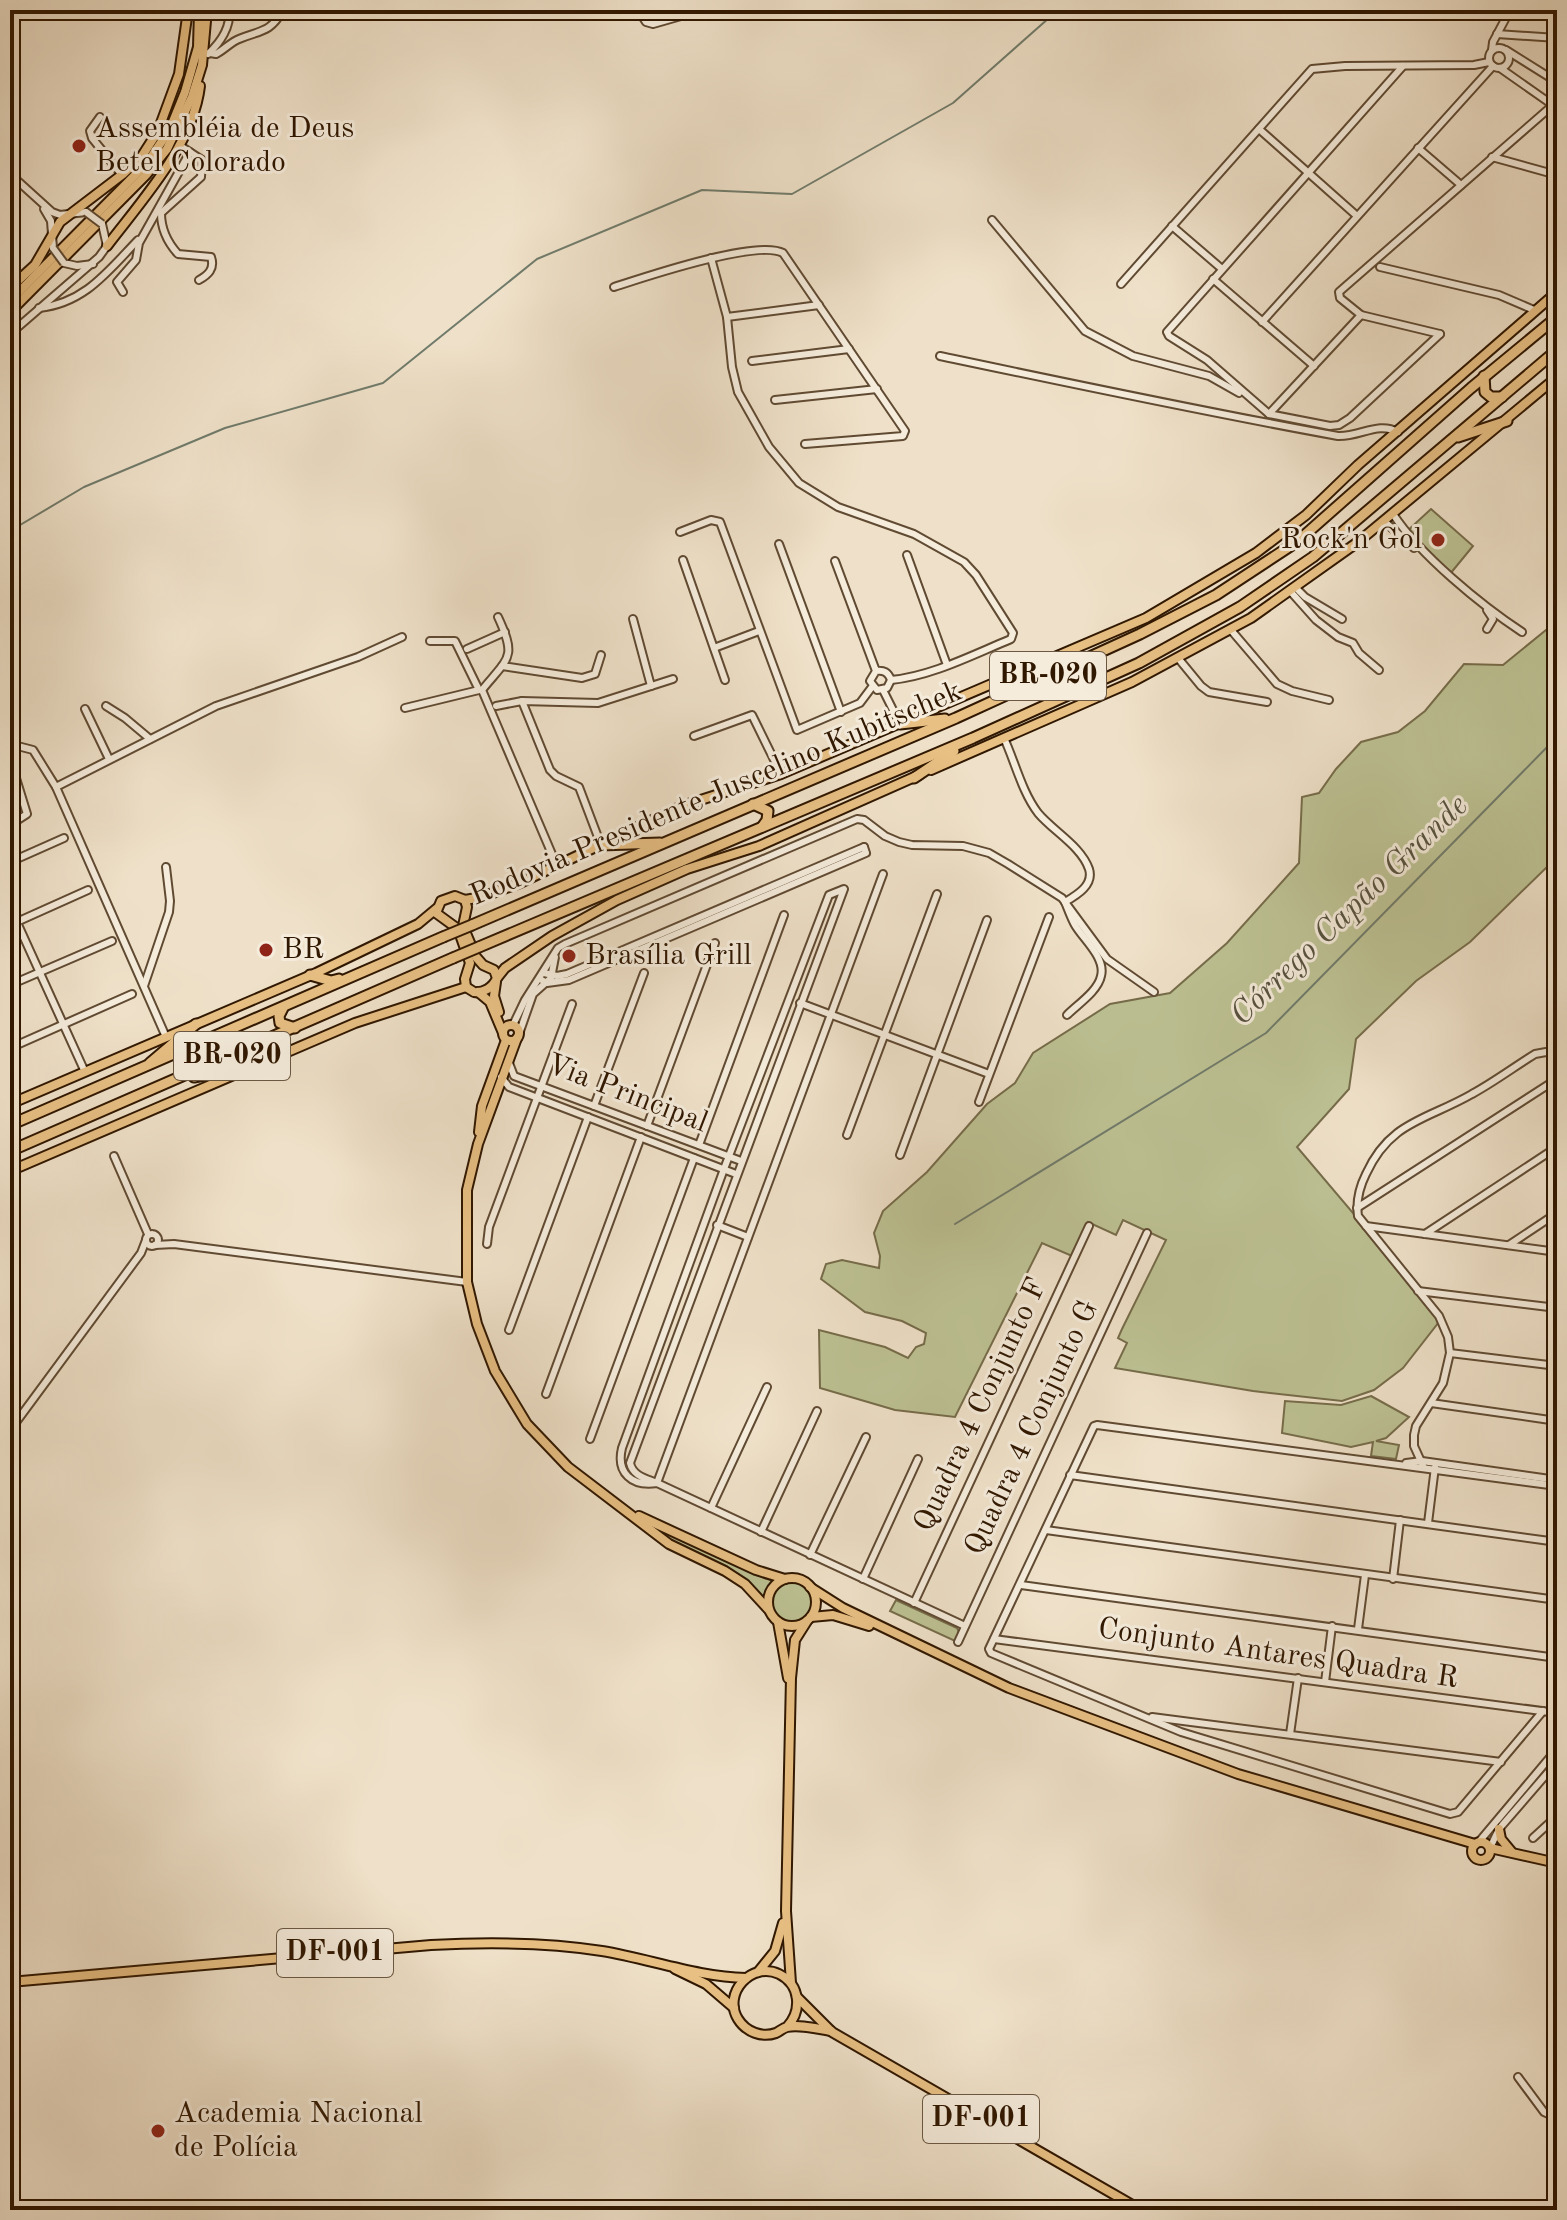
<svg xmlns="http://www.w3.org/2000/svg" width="1567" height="2220" viewBox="0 0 1567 2220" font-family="'Old Standard TT',serif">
<rect width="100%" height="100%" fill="#efe1c9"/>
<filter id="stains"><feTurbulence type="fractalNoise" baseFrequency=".0025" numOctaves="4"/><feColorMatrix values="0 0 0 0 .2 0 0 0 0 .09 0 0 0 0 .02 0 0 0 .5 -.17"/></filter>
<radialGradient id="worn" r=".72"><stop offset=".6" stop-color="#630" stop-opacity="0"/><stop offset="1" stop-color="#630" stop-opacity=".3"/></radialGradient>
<g fill="#bdc294" stroke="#766c4a" stroke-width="2">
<polygon points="1431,509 1473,546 1450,574 1404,534"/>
<polygon points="1557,621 1557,860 1549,865 1470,942 1416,981 1356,1039 1349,1089 1297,1147 1442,1318 1403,1368 1374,1390 1342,1401 1253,1391 1115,1368 1127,1343 1118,1338 1122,1329 1166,1240 1123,1220 1116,1235 1088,1222 1072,1256 1042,1243 955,1417 895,1410 820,1388 819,1330 885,1347 908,1358 916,1347 924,1344 926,1333 902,1321 865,1312 821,1279 826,1264 842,1260 879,1268 880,1256 874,1233 883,1211 927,1172 987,1104 1015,1083 1033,1053 1110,1004 1170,993 1227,943 1299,863 1302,797 1319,793 1336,769 1361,742 1398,732 1425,711 1464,664 1503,665"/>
<polygon points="1371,1396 1409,1417 1386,1438 1376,1441 1399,1445 1396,1459 1371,1456 1373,1442 1351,1447 1282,1433 1285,1401 1341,1405"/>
<polygon points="635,1517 764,1578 774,1581 762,1599 754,1589 672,1544"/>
<circle cx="792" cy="1602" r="22"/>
<polygon points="896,1600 957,1628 959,1632 955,1641 890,1611"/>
</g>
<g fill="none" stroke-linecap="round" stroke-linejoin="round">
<g stroke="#707b6b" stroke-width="2">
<polyline points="10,531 84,487 225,428 383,383 537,259 702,190 792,194 953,103 1058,10"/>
<polyline points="955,1224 1266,1033 1557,737"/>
</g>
<g stroke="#604a32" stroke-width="10">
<g id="minor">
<polyline points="638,10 646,22 653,24 702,10"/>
<polyline points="1497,34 1557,38"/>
<circle cx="1499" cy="58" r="10"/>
<polyline points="1492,50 1493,42 1510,10"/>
<polyline points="1506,50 1557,82"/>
<path d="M210 53 216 54C224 50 231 42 239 39 261 30 270 33 283 10"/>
<path d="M208 54C220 43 231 27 229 10"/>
<polyline points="1403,66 1167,332 1169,336 1207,360 1269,414 1330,426 1339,425 1350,418 1440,334"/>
<polyline points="1500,68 1557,108"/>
<polyline points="100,117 90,131 92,138 122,175"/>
<polyline points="1259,129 1357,216"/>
<path d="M179 145 202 160 201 177 161 213C161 228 168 243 178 254L211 257C215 269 208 275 199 280"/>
<polyline points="1418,148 1461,185"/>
<polyline points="1492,157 1557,175"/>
<polyline points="10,174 52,212 60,215 86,212"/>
<polyline points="44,209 51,221 53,248"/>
<polyline points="992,220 1085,331 1133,356 1209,376 1239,393"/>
<polyline points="1172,226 1222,269"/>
<polyline points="10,233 10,238"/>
<path d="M711 258 727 317 732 367 738 392 769 447 799 483 838 507 914 534 964 562 976 575 1013 633 1011 639C972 655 932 676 891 680"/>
<polyline points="64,263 77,266 93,264"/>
<polyline points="1380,267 1499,295 1534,310"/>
<polyline points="1213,279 1314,366"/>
<polyline points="1121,284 1312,69 1345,66 1474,65 1489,62"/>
<path d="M614 287C645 277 757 239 783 253L905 431 903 436 805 444"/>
<polyline points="123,292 117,282 136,260 139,243 190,152"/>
<path d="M39 308C85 303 108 271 138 240"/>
<polyline points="727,317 819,305"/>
<polyline points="1262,322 1493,66"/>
<polyline points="10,334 99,257 107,246 102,224"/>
<polyline points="1440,334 1361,315 1340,298 1339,292 1553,105"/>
<path d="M940 356C1073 384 1205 412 1338 436 1360 437 1378 421 1398 432"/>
<polyline points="752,361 849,349"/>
<polyline points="775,400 877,389"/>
<polyline points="1269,414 1361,315"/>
<path d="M1393 514C1420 555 1481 605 1522 632"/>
<polyline points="1384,521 1414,548"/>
<polyline points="680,532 711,520 720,522 797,730 860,703 872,687"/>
<polyline points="779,544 841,712"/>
<polyline points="907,555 947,665"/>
<polyline points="683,560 725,680"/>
<path d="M835 561 876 671 870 681 877 690 887 688 891 680C888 672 884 670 876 671"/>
<polyline points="1296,588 1305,597 1342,619"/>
<polyline points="1291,592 1316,620 1338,637 1353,643 1359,653 1379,670"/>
<polyline points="1487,610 1493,619 1487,629"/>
<path d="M498 617C517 658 509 657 482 690L557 866"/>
<polyline points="633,619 651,686"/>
<polyline points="1231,630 1277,684 1292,691 1329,700"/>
<polyline points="430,641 455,641 479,690"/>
<polyline points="714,648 759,631"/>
<polyline points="467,649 505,632"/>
<polyline points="1178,658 1201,686 1209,692 1267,702"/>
<polyline points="502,666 582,678 595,674 601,655"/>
<polyline points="883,690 900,724"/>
<polyline points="522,701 550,770 556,776 579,787 601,845"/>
<polyline points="106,706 125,718 150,739"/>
<polyline points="496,706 522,701 598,703 673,679"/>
<polyline points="405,708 479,690"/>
<polyline points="85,709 109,759"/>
<polyline points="694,736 752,715 781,774"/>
<path d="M1004 738C1015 762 1022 792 1038 813 1053 831 1081 846 1089 869 1094 885 1077 895 1065 902 1068 909 1071 918 1075 925 1083 939 1106 958 1101 976 1098 991 1078 1004 1067 1015"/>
<polyline points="10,744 33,750 56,787 166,1037"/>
<polyline points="56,787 216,706 358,657 402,637"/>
<polyline points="10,825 27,814 11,762"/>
<polyline points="10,862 64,838"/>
<polyline points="10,907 85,1072"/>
<polyline points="10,925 88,890"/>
<polyline points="544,973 557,976 567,974 864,847"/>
<polyline points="540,979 547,983 569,980 866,853 864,847"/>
<polyline points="10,985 112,941"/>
<polyline points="144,986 169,912 170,901 166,867"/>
<polyline points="800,1003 989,1074"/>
<polyline points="513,1025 525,1000 558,948 565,944 857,819 864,820 885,836 899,842 912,845 963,846 989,853 1008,864 1062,898 1107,959 1154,992"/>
<polyline points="519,1034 533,994 551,978 555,957"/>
<polyline points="10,1048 132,994"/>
<polyline points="509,1063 514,1076 741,1161"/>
<polyline points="501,1077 509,1087 736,1174"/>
<polyline points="979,1102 1049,917"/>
<polyline points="594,1106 644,973"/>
<polyline points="647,1126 715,943"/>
<polyline points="847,1135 937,894"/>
<polyline points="699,1145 784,915"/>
<polyline points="900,1155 987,920"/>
<polyline points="114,1156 148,1234"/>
<polyline points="1357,1208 1557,1079"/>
<polyline points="717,1225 748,1237"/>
<polyline points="1366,1226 1557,1252"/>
<circle cx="152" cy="1240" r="6"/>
<polyline points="1425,1234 1557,1147"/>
<polyline points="487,1244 489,1227 572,1004"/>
<polyline points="155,1245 174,1244 467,1282"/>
<polyline points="1509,1245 1557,1213"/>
<polyline points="1418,1291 1557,1308"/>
<polyline points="509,1330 588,1117"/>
<polyline points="1450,1353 1557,1366"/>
<polyline points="546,1394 641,1137"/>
<polyline points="1431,1403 1557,1421"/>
<polyline points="14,1425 141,1253 146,1240"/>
<polyline points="590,1439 694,1158"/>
<polyline points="1406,1463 1422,1461 1557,1480"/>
<path d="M1424 1468 1414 1446V1435L1416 1426 1443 1383 1450 1353 1448 1337 1439 1316 1358 1216C1356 1201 1359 1188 1366 1174 1390 1121 1427 1120 1472 1094 1494 1082 1514 1067 1535 1054L1546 1052 1557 1055"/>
<polyline points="1070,1475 1557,1542"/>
<path d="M657 1483C632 1487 616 1473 622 1448L724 1169 829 895 844 889 630 1463C633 1476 645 1478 657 1483L965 1626"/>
<polyline points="657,1483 883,874"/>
<polyline points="711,1508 767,1387"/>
<polyline points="1428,1523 1435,1467"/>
<polyline points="1046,1530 1557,1600"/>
<polyline points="761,1532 817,1411"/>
<polyline points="810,1555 866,1437"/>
<polyline points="863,1579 918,1459"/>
<polyline points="1393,1579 1400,1520"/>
<polyline points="1021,1585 1557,1658"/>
<polyline points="914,1603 1089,1226"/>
<polyline points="1358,1629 1365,1575"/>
<polyline points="994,1639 1557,1713"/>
<polyline points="958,1642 1147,1233"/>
<polyline points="1325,1682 1332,1626"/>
<polyline points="1543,1711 1458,1812 1450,1814 1181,1732 991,1653 989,1649 1094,1426 1097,1425 1557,1486"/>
<polyline points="1152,1717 1501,1762"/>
<polyline points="1290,1734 1298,1678"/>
<polyline points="1553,1819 1553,1829 1557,1835"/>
<polyline points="1533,1838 1557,1816"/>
<polyline points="1478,1843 1557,1749"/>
<polyline points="1490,1848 1499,1829 1557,1762"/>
<polyline points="1549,1862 1557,1842"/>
<polyline points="1518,2077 1544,2112 1557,2118"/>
</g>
</g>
<g stroke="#301700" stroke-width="12">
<g id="major">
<path d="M107 246C142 200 193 145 200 86"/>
<polyline points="10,288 35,265 60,222 123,174 142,156 158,131 179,74 188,10"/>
<polyline points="10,301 148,162 170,129 185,92 198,47 199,10"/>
<polyline points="10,312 146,175 167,149 192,97 202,65 207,10"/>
<polyline points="931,770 1132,682 1251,618 1358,542 1557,377"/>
<path d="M465 900 467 907 463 926 476 957 483 965 494 970 497 978C493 988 483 993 474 992L466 987"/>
<polyline points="497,978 505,968 552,936 617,900 687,869 759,846 919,775"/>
<polyline points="496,982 494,996 499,1012"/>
<polyline points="466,987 465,979 470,963 458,929 436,913 441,901 455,896 465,900 482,897 520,883 682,806 781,774 1146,618 1256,553 1306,515 1358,465 1557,292"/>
<polyline points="478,992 490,1002 503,1033"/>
<circle cx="511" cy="1033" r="8"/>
<polyline points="517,1038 478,1144 467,1190 467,1282 477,1324 495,1371 527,1424 568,1467 669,1544 725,1571 745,1584 768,1609"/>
<polyline points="10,1104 316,973 418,924 436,909"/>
<polyline points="479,1132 482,1106 506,1040"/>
<polyline points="10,1171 355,1023 466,987"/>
<polyline points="639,1516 756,1570 785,1579"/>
<circle cx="792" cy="1602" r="24"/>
<polyline points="810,1587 843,1608 1009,1688 1238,1774 1475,1844"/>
<polyline points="811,1617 833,1615 869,1626"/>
<polyline points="778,1622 788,1678"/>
<polyline points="1499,1829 1501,1839 1511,1851"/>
<circle cx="1481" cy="1851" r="9"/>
<polyline points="1490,1848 1557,1863"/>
<polyline points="675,1969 706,1984 734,2008"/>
<polyline points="758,1972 775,1951 783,1923"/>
<path d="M10 1982 431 1945C488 1942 545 1942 602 1951 650 1959 698 1977 746 1978"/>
<polyline points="791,1983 786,1911 791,1678 795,1640 807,1621"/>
<polyline points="797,1997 832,2032 1141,2210"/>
<path d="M787 2027C802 2011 801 1985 779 1974 752 1961 722 1993 738 2019 746 2032 762 2038 776 2033 780 2031 783 2028 787 2027 800 2024 818 2029 831 2031"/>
</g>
</g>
<g stroke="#301700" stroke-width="13">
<g id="highway">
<polyline points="1484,376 1485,392 1491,397 1502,397"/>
<polyline points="1458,437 1507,421"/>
<polyline points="900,724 945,719"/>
<polyline points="914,778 954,751"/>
<polyline points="753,804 768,811 767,820 762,827"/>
<polyline points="601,845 660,843"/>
<polyline points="472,925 956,718 1140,634 1216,595 1298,541 1471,388 1557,317"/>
<polyline points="479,947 973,738 1139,663 1213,622 1240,607 1313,557 1557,350"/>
<polyline points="310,975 331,981 339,979"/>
<polyline points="283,1008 279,1016 280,1023 295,1028"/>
<polyline points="150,1063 196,1024"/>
<polyline points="194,1077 262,1064"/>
<polyline points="10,1125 443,937"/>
<polyline points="10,1151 453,958"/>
<polyline points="10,1171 12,1171"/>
</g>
</g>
<use href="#minor" stroke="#f5ecdc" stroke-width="6"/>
<use href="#major" stroke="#e8c084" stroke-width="8"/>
<use href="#highway" stroke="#e8c084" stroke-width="9"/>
<g stroke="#604a32" stroke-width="10" stroke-linecap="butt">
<g id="minor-bridge">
<polyline points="86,212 102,224"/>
<polyline points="53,248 64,263"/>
</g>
</g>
<g stroke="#301700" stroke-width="13" stroke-linecap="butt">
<g id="highway-bridge">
<polyline points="443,937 472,925"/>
<polyline points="453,958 479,947"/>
</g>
</g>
<use href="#minor-bridge" stroke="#f5ecdc" stroke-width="6"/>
<use href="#highway-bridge" stroke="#e8c084" stroke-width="9"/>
</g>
<g fill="#8f2418" stroke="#f5ecdc" stroke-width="3">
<circle cx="79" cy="146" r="8"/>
<circle cx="1438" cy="540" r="8"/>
<circle cx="266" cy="950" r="8"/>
<circle cx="569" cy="956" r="8"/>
<circle cx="158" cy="2131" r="8"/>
</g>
<g text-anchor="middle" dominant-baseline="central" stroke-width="6" stroke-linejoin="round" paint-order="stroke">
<g fill="#f5ecdc" stroke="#6b5742" stroke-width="2">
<rect x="990" y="652" width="116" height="48" rx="6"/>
<rect x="174" y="1032" width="116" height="48" rx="6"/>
<rect x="277" y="1929" width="116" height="48" rx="6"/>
<rect x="923" y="2095" width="116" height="48" rx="6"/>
</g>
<g font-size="28" font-weight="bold" fill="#301700">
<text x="1048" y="676">BR-020</text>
<text x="232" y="1056">BR-020</text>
<text x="335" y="1953">DF-001</text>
<text x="981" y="2119">DF-001</text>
</g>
<g font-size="30" fill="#301700" stroke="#f5ecdc" text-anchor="start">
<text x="95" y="129">Assembléia de Deus<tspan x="95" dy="34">Betel Colorado</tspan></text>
<text x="1422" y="540" text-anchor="end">Rock'n Gol</text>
<text x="282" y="950">BR</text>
<text x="585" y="956">Brasília Grill</text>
<text x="174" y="2114">Academia Nacional<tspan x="174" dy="34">de Polícia</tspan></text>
</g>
<g font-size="30" fill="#301700" stroke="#f5ecdc">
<text transform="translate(716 794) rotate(-23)">Rodovia Presidente Juscelino Kubitschek</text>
<text transform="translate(627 1094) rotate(21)">Via Principal</text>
<text transform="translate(981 1405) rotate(-65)">Quadra 4 Conjunto F</text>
<text transform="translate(1032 1428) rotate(-65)">Quadra 4 Conjunto G</text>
<text transform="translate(1278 1654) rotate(8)">Conjunto Antares Quadra R</text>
</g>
<g font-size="32" font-style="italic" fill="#55513e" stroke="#f5ecdc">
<text transform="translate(1350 911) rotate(-44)">Córrego Capão Grande</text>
</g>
</g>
<rect width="1567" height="2220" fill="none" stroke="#efe1c9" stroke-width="40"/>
<rect x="12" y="12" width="1543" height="2196" fill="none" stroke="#301700" stroke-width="4"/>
<rect x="20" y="20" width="1527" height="2180" fill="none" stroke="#301700" stroke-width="2"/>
<rect width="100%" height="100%" filter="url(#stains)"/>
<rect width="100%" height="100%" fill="url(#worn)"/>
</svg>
